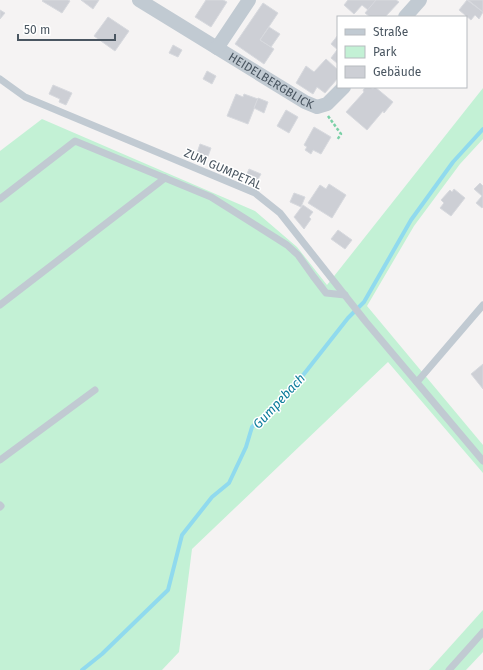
<svg xmlns="http://www.w3.org/2000/svg" width="483" height="670" viewBox="0 0 483 670" font-family="'Fira Sans',sans-serif">
<rect width="100%" height="100%" fill="#f5f3f3"/>
<g fill="#c3f1d5">
<polygon points="483,88 483,139 460,164 414,226 367,306 483,445 483,473 388,362 192,549 179,652 162,670 0,670 0,151 42,119 255,211 297,247 327,285"/>
<polygon points="483,610 483,652 466,670 429,670"/>
</g>
<g fill="none" stroke-linecap="round" stroke-linejoin="round">
<polyline stroke="#90daee" stroke-width="4" points="82,670 102,654 168,590 182,535 212,497 229,483 246,447 252,427 289,393 348,318 364,302 411,220 453,162 483,129"/>
</g>
<g fill="#cdcfd5" stroke="#d7d9de">
<polygon points="43,0 68,0 70,1 62,13 42,1"/>
<polygon points="81,0 99,0 93,9"/>
<polygon points="206,0 223,0 227,2 211,27 195,17"/>
<polygon points="348,0 375,0 376,1 368,10 362,5 354,14 344,5"/>
<polygon points="376,0 396,0 399,2 385,17 370,17 365,13"/>
<polygon points="467,0 483,12 479,19 475,15 471,20 459,10"/>
<polygon points="468,0 483,0 483,12"/>
<polygon points="263,3 278,13 260,40 274,49 264,64 235,44"/>
<polygon points="0,10 5,13 0,19"/>
<polygon points="108,17 129,31 115,51 94,36"/>
<polygon points="269,27 280,34 271,47 260,40"/>
<polygon points="338,35 338,50 331,44"/>
<polygon points="173,45 182,50 178,57 169,53"/>
<polygon points="337,50 338,50 338,64 331,58"/>
<polygon points="326,59 338,70 338,78 325,93 317,87 313,94 296,83 306,66 314,72"/>
<polygon points="207,71 216,76 212,84 203,79"/>
<polygon points="53,85 72,93 66,105 59,102 60,99 49,94"/>
<polygon points="366,87 370,87 373,89 375,87 393,102 384,113 383,111 367,130 346,112 364,92 363,90"/>
<polygon points="236,94 243,97 244,94 258,99 248,124 227,116"/>
<polygon points="258,98 268,102 264,113 254,108"/>
<polygon points="286,110 298,117 289,133 277,126"/>
<polygon points="314,127 331,137 321,154 313,150 311,154 305,150 307,147 304,145"/>
<polygon points="200,144 211,148 207,159 196,156"/>
<polygon points="249,169 261,174 257,181 246,176"/>
<polygon points="480,183 483,186 483,207 482,208 476,203 482,196 474,189"/>
<polygon points="329,184 346,195 332,218 308,203 320,185 326,189"/>
<polygon points="454,189 465,198 451,216 440,208 444,203 441,200 450,190 452,192"/>
<polygon points="294,193 305,197 301,207 290,202"/>
<polygon points="303,205 313,212 309,217 311,219 304,229 294,217"/>
<polygon points="338,230 352,240 345,249 331,239"/>
<polygon points="483,364 483,389 471,374"/>
</g>
<g fill="none" stroke-linecap="round" stroke-linejoin="round">
<polyline stroke="#7ad0a6" stroke-width="2.5" stroke-dasharray="3 2" stroke-linecap="butt" points="328,116 341,134 337,140"/>
<g stroke="#c1cad2" stroke-width="7">
<polyline points="0,79 25,97 255,193 280,213 366,322 483,461"/>
<polyline points="0,199 75,141 211,197 287,245 298,255 313,276 326,293 345,295"/>
<polyline points="0,305 165,178"/>
<polyline points="417,382 483,305"/>
<polyline points="0,460 95,390"/>
<polyline points="0,505 1,506 0,507"/>
<polyline points="449,670 483,632"/>
</g>
<g stroke="#c1cad2" stroke-width="14">
<path id="s1" d="M139 0 305 102 317 107 327 104 344 87"/>
<polyline points="405,17 420,0"/>
<polyline points="217,48 249,0"/>
</g>
</g>
<g text-anchor="middle" dominant-baseline="central" stroke-width="3" stroke-linejoin="round" paint-order="stroke">
<g font-size="12" fill="#4a5661" stroke="#fff">
<text stroke="none"><textPath href="#s1" startOffset="155">HEIDELBERGBLICK</textPath></text>
<text transform="translate(223 169) rotate(24)">ZUM GUMPETAL</text>
</g>
<g font-size="13" font-style="italic" fill="#0c7c9b" stroke="#fff">
<text transform="translate(279 401) rotate(-47)">Gumpebach</text>
</g>
</g>
<rect x="337" y="16" width="130" height="72" fill="#ffffff" stroke="#b7bbc0"/>
<rect x="345" y="29" width="20" height="6" fill="#c1cad2" stroke="#b7bbc0"/>
<text x="373" y="36" font-size="12" fill="#4a5661">Straße</text>
<rect x="345" y="46" width="20" height="12" fill="#c3f1d5" stroke="#b7bbc0"/>
<text x="373" y="56" font-size="12" fill="#4a5661">Park</text>
<rect x="345" y="66" width="20" height="12" fill="#cdcfd5" stroke="#b7bbc0"/>
<text x="373" y="76" font-size="12" fill="#4a5661">Gebäude</text>
<path d="M18 34v6h97v-6" fill="none" stroke="#4a5661" stroke-width="2"/>
<text x="24" y="34" font-size="12" fill="#4a5661" stroke="#ffffff" stroke-width="3" paint-order="stroke">50 m</text>
</svg>
